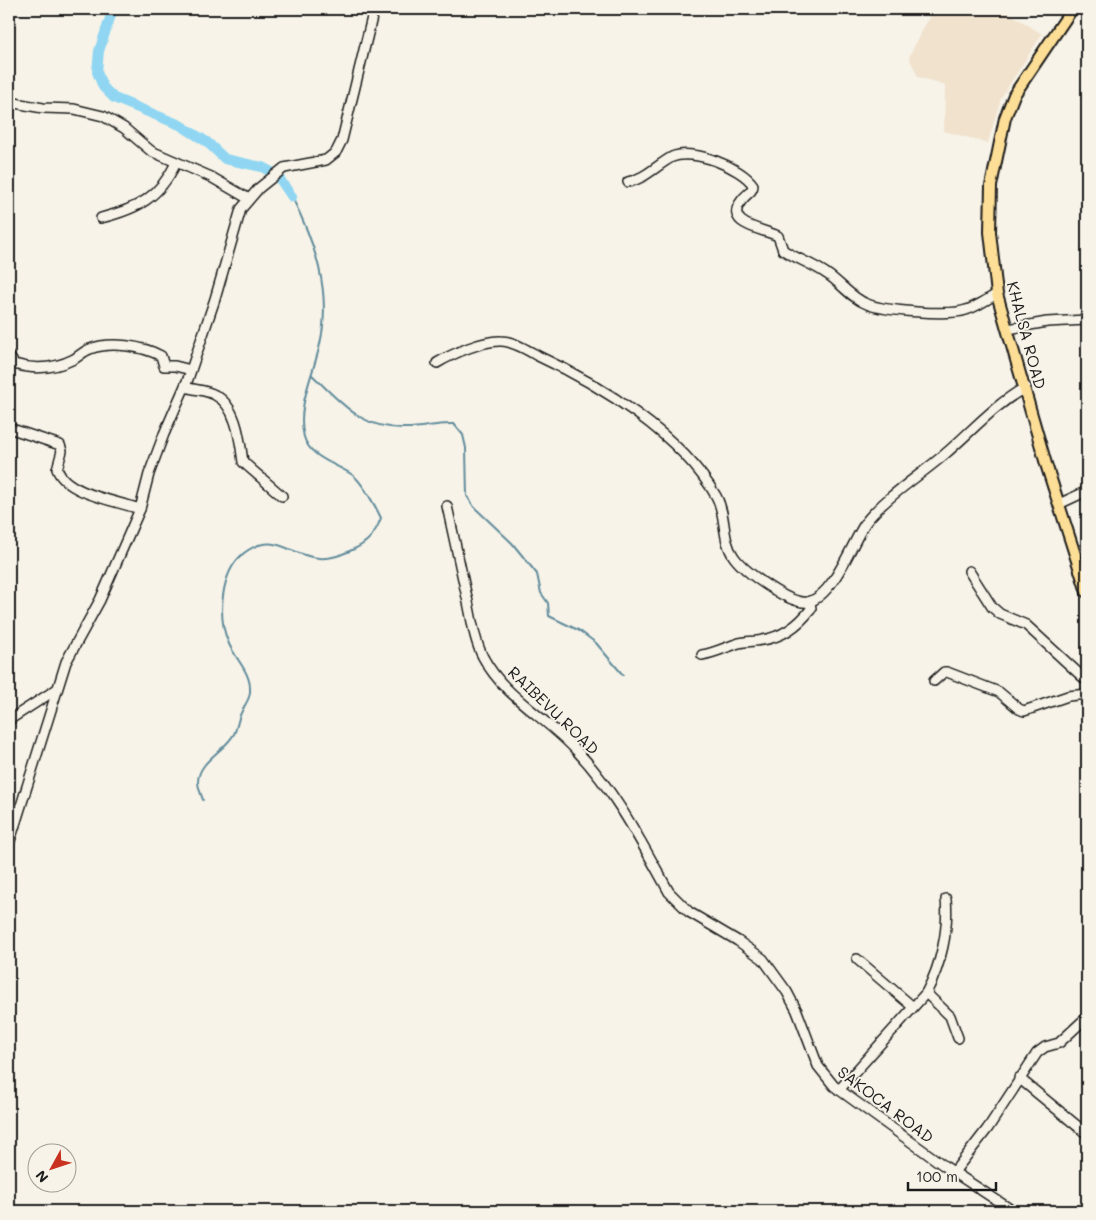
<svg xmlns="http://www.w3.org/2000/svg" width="1096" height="1220" viewBox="0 0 1096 1220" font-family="Mali,sans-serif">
<rect width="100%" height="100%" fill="#f7f3e8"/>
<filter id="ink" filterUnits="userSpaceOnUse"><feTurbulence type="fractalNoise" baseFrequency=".02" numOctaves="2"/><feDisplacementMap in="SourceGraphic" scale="10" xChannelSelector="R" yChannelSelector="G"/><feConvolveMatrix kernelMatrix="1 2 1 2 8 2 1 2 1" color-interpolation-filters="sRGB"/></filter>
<g filter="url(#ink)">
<polygon fill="#f1e2ce" points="933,9 1003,9 1042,34 1001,98 988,143 944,131 945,85 918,77 909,57"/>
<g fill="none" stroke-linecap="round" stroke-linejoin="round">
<g stroke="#628c9c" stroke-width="2">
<path d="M312 375C342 403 361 430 407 428 423 428 437 423 454 424L463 435 466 448 467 496 474 507 512 543 537 574 541 593 548 603 549 616 580 631 596 643 623 675"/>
<path d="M203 800C201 794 198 787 198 782 198 761 225 751 234 734 237 728 238 719 241 713 245 704 251 698 250 688 250 672 235 658 229 644 217 618 220 572 244 553 274 530 290 556 319 558 331 559 341 555 352 550 368 543 375 534 381 518 376 507 363 484 354 476 340 465 310 459 304 437 296 407 314 373 320 344 332 292 315 243 292 197"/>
</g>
<polyline stroke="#90d6f2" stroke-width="10" points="113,9 99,51 97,72 103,87 114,98 180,125 207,142 225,159 262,167 277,175 292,197"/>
<g stroke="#1c1c1c" stroke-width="12">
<g id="minor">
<polyline points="9,102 43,108 74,109 103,116 124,128 151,151 211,177 249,199"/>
<path d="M628 182C645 179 657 165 672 157 693 148 741 167 753 185 753 192 746 194 742 200 722 225 764 229 778 236L783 250C797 259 813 264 827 274 841 283 851 298 867 304 884 311 950 316 966 310 977 307 987 299 997 294"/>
<path d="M101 218C137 209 159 198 176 163"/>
<polyline points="1008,329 1047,322 1087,320"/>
<path d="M9 356 14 364C34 370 54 369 74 359 79 356 84 351 90 349 110 341 143 346 161 356L164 366H175L191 370"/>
<path d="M437 363C452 354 483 340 501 341 513 341 527 350 538 356 601 385 681 435 716 496 727 515 721 539 734 557 745 572 790 605 808 602 834 596 852 542 866 522 884 498 922 474 945 454 972 431 994 405 1026 387"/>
<path d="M185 387C194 390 207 390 215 395 237 406 240 441 243 462L282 496"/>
<path d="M9 428 60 445 62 451 57 469C66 494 117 501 140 509"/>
<polyline points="1059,504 1087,491"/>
<path d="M447 506C454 538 461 570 468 602 472 620 474 640 483 657 504 697 546 717 576 750 616 792 641 842 669 892L689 912 738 941 763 959 787 992 797 1011 818 1066 834 1086 943 1165 1013 1211"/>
<polyline points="969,571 992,607 1000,614 1026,625 1087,681"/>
<path d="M702 655C715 653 726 647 739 643 746 641 754 642 762 640 783 637 798 626 811 609L810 601"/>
<polyline points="934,681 944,672 947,672 999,692 1019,709 1024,711 1068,696 1087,694"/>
<polyline points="9,720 57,689"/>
<polyline points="9,844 66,662 100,600 140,509 149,474 164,434 188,379 215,299 241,209 259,188 284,168 326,160 336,152 342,140 374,9"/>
<polyline points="857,959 913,1007"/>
<polyline points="926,993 950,1016 958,1038"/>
<polyline points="1019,1078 1087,1134"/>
<path d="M839 1090 926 993C941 965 949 930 946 899"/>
<polyline points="954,1172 988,1128 1037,1053 1045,1047 1059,1043 1087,1017"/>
</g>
</g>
<g stroke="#1c1c1c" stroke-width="14">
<polyline id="major" points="1072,9 1014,95 1005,118 991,186 990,232 997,294 1046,464 1087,592"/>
</g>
<use href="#minor" stroke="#f7f3e8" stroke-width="9"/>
<use href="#major" stroke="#fdde96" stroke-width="10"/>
</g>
</g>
<g text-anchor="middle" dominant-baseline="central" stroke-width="4" stroke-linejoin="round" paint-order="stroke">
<g font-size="16" fill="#1c1c1c" stroke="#f7f3e8">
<text transform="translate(1027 335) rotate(75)">KHALSA ROAD</text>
<text transform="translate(554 710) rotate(44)">RAIBEVU ROAD</text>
<text transform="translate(886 1104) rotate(37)">SAKOCA ROAD</text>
</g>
</g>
<rect width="1096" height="1220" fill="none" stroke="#f7f3e8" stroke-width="30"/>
<rect x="15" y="15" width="1066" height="1190" fill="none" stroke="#1c1c1c" stroke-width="2" filter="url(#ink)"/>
<g transform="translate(52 1168) rotate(230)"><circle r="24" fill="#f7f3e8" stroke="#9f9d96"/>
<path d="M0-4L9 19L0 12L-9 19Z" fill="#c8321e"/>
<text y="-8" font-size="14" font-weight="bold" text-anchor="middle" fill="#1c1c1c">N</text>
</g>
<path d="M908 1182v8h88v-8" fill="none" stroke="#1c1c1c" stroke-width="2.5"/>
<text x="916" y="1182" font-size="15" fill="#1c1c1c" stroke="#f7f3e8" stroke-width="4" paint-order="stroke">100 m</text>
</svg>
